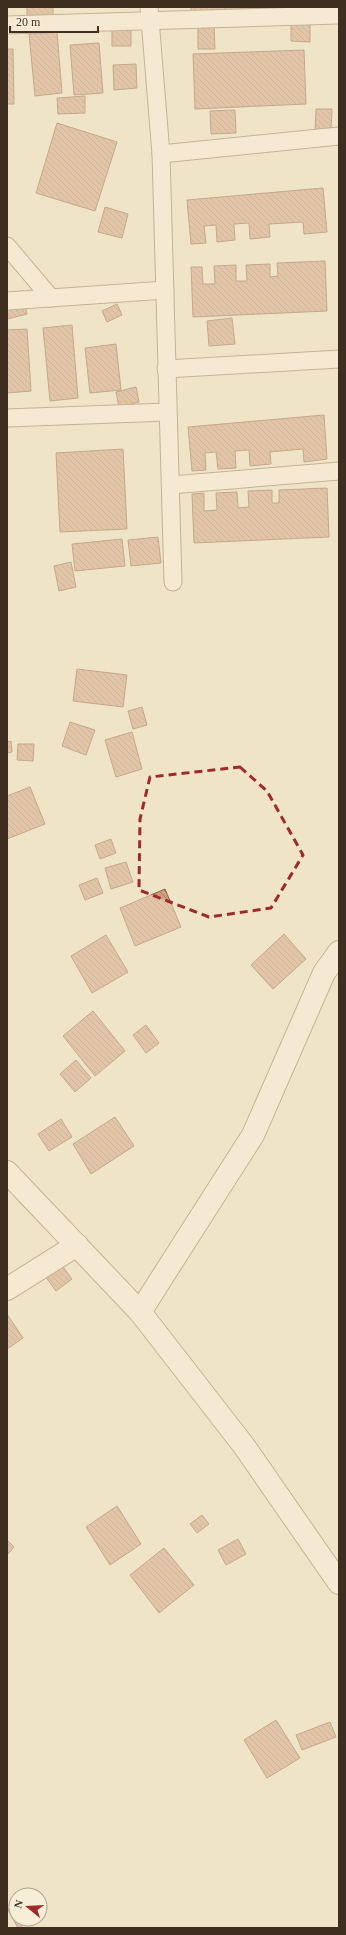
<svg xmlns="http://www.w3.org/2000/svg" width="346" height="1935" viewBox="0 0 346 1935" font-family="'Times New Roman',serif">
<defs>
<pattern id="building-back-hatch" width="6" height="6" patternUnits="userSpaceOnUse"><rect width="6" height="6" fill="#cf9f7d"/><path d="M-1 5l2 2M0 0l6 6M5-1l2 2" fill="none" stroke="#a98266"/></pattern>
</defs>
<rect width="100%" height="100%" fill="#f0e4c8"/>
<g fill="url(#building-back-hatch)" stroke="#8d5f41">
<rect x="27" y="7" width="26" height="9"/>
<polygon points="191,7 299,7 191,14"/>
<polygon points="291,20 310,21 310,42 291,41"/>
<polygon points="214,23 215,49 198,49 198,24"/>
<polygon points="131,26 131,46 112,46 112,27"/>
<polygon points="57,32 62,93 35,96 29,34"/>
<polygon points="99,43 103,93 74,95 70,45"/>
<polygon points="7,49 13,49 14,104 7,104"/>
<polygon points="304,50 306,104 195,109 193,54"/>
<polygon points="136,64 137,88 114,90 113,65"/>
<polygon points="85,96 85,113 58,114 57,98"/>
<polygon points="316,109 332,109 331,131 315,131"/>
<polygon points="235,110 236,133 211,134 210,111"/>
<polygon points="57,123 117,142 95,211 36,193"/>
<polygon points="323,188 327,232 304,234 303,222 269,224 270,237 250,239 249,223 234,224 235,240 217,242 216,225 204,226 206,243 191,244 187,200"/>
<polygon points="105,207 128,214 122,238 98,232"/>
<polygon points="325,261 327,311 193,317 191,267 202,267 203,284 215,284 214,266 236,265 236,281 247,281 246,265 270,264 270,277 278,276 277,263"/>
<polygon points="24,302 27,314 7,319 7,307"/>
<polygon points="117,304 122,315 107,322 102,311"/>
<polygon points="232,318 235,344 209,346 207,321"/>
<polygon points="72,325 78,398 50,401 43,328"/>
<polygon points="27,329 31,391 7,393 7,330"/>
<polygon points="116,344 121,390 90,393 85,348"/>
<polygon points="136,387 139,402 119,407 116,392"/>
<polygon points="324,415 327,459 304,462 303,449 270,452 271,464 250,466 249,450 235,451 236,468 218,469 216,452 205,453 206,470 192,471 188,427"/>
<polygon points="123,449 127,529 60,532 56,453"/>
<polygon points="327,488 329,537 194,543 192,494 204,493 204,511 217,510 216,493 237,492 238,508 249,507 248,491 272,490 272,503 279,503 279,490"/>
<polygon points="158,537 161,563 131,566 128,540"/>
<polygon points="122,539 125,566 75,571 72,544"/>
<polygon points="71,562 76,587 59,591 54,566"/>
<polygon points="77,669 127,675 123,707 73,701"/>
<polygon points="142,707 147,725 133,729 128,711"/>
<polygon points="70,722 95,730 86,755 62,746"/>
<polygon points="132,732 142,769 116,777 105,740"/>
<polygon points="11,741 12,752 7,753 7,742"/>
<polygon points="18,744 34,744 33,761 17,760"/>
<polygon points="30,787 45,824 7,839 7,796"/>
<polygon points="111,839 116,853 100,859 95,845"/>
<polygon points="126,862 133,882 111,889 105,868"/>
<polygon points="97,878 103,893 85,900 79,885"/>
<polygon points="165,889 181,927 135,946 120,908"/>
<polygon points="284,934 306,959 273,989 251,965"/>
<polygon points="106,935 128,972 92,993 71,956"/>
<polygon points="93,1011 125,1051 95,1076 63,1036"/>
<polygon points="146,1025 159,1043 146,1053 133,1035"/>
<polygon points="76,1060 91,1078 75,1092 60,1074"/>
<polygon points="115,1117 134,1146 91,1174 73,1144"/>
<polygon points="61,1119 72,1137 49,1151 38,1134"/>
<polygon points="61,1264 72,1279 56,1291 45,1276"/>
<polygon points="7,1314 23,1338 7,1349"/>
<polygon points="117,1506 141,1544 110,1565 86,1527"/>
<polygon points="202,1515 209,1524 197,1533 190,1524"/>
<polygon points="238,1539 246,1554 226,1565 218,1550"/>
<polygon points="7,1540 14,1547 7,1555"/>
<polygon points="164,1548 194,1585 159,1613 130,1575"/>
<polygon points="276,1720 300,1758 267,1778 244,1740"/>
<polygon points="330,1722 336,1737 302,1750 296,1735"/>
<polygon points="16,1905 16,1919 35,1919 18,1928 8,1910"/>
</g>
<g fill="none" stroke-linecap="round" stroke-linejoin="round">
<g stroke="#8d765c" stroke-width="19">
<g id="lane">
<polyline points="149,7 161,154 173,582"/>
<polyline points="7,25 339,15"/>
<polyline points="161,154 339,136"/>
<polyline points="7,246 51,298"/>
<polyline points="7,301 165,290"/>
<polyline points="166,369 339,359"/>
<polyline points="7,418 167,412"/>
<polyline points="171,485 339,471"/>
</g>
</g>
<g stroke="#8d765c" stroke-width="24">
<g id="street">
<polyline points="7,1172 140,1312 244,1446 339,1583"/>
<polyline points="7,1289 77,1245"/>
<polyline points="140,1312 253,1135 324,973 339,952"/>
</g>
</g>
<use href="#lane" stroke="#faf1dc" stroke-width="17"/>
<use href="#street" stroke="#faf1dc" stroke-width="22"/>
</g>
<path d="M0 0H346V1935H0ZM240 767 267 791 303 855 271 908 209 917 139 890 140 819 150 777Z" fill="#f0e4c8" fill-opacity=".55" fill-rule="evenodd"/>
<path fill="none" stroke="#9e2a2b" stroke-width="3" stroke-dasharray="8 5" stroke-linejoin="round" d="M240 767 267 791 303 855 271 908 209 917 139 890 140 819 150 777Z"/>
<rect width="346" height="1935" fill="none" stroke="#3d2e20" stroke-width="16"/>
<g transform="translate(28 1907) rotate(288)"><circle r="19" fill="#f7eed8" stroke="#ada18e"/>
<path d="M0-3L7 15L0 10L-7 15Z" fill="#9e2a2b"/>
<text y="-6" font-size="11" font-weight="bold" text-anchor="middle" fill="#3d2e20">N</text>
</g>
<path d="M10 26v6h88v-6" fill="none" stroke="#3d2e20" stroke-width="2"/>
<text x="16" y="26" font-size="12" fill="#3d2e20" stroke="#f7eed8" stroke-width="3" paint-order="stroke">20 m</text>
</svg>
